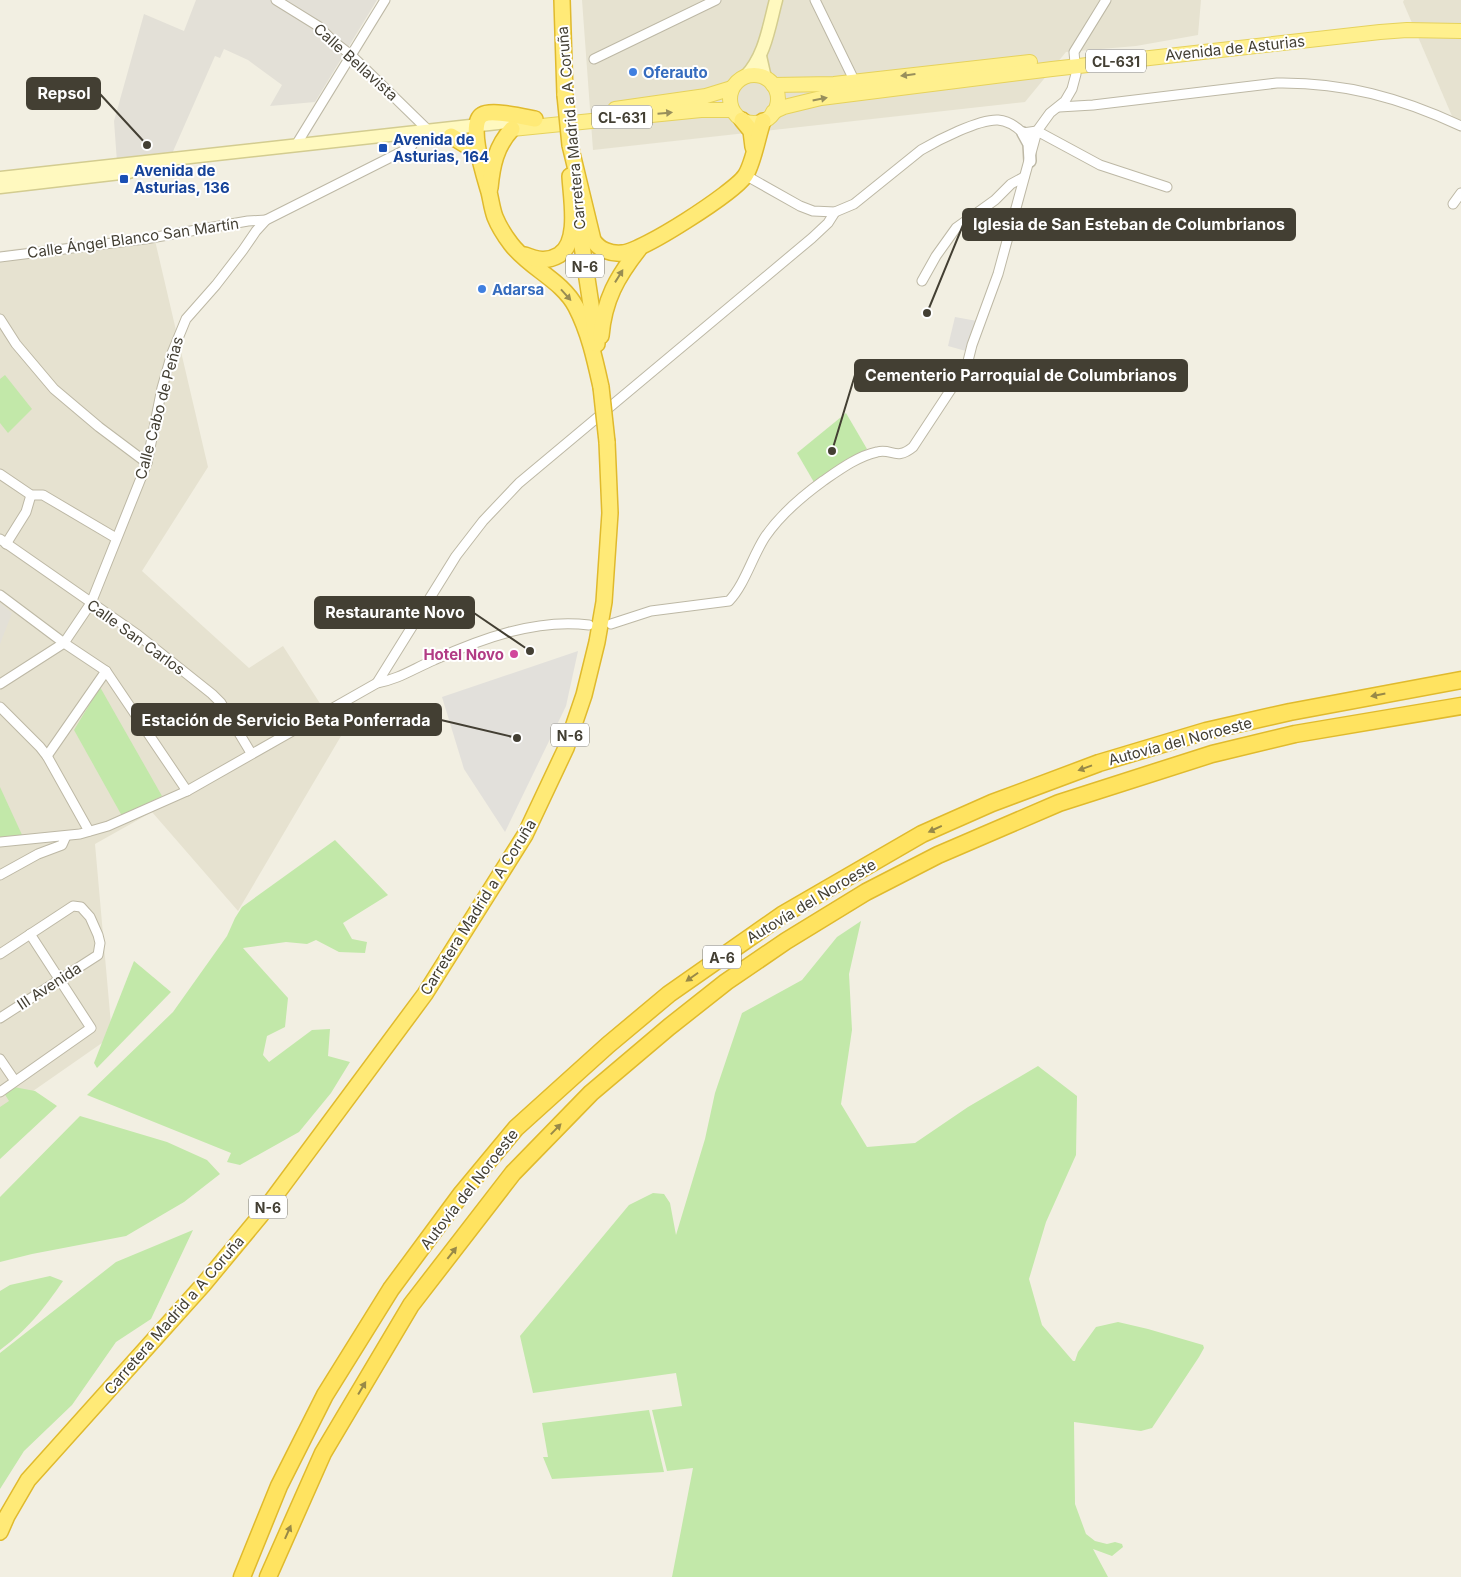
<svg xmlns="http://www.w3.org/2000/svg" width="1461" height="1577" viewBox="0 0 1461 1577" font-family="Inter,sans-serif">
<rect width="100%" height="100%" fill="#f2efe2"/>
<g fill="#e6e2d0">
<polygon points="582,0 1201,0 1198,35 1136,46 1066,52 1025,102 593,150"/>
<polygon points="1404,0 1461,0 1461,121 1452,116 1403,2"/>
<polygon points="153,232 208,467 142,571 249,668 283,646 341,736 238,911 152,812 95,844 112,1036 0,1114 0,251"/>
</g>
<g fill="#e3e0d7">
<polygon points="196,0 377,0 315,102 270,106 282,85 248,60 224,49 220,58 215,56 171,156 117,162 114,121 144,14 184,31"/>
<polygon points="0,603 12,613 0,644"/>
</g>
<g fill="#c2e8a9">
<polygon points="5,375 32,409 8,433 0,423 0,379"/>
<polygon points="846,413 867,449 815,484 797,453"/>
<polygon points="100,687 162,796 122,816 74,730"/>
<polygon points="0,787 23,837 0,838"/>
<polygon points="335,840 388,895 343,923 352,939 367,942 365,953 339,952 316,940 307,944 286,942 243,948 288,998 285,1027 267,1036 263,1055 269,1062 312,1030 330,1029 328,1056 350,1062 331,1093 299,1132 240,1165 227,1162 231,1153 87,1095 173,1012 227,936 235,918 242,907"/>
<polygon points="861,921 849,974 852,1030 841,1104 867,1147 915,1143 968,1107 1038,1066 1077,1096 1076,1155 1046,1222 1029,1279 1042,1325 1073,1361 1075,1361 1078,1352 1096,1327 1118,1322 1148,1329 1203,1345 1204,1348 1199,1357 1152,1428 1141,1431 1074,1422 1075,1504 1086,1534 1095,1541 1107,1544 1115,1542 1122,1544 1123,1547 1112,1556 1093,1549 1108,1577 672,1577 693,1468 667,1471 652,1410 682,1406 676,1373 533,1393 520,1336 629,1205 653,1193 664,1194 670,1203 676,1235 705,1139 715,1093 742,1013 802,980 837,937"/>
<polygon points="134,961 171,992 97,1068 94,1063"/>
<polygon points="14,1087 35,1091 57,1106 0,1159 0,1107 9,1101 4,1093"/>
<polygon points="80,1116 167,1142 207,1160 220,1174 184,1202 126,1236 32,1254 0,1262 0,1197"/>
<polygon points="193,1230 151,1319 116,1342 72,1405 24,1451 0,1489 0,1353 116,1262"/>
<path d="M50 1276 63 1281C43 1310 28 1329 0 1350V1291L10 1285Z"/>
<polygon points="649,1410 664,1472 552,1479 543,1457 548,1457 542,1423"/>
</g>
<g fill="#e2e0db">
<polygon points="955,317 977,321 966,351 948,346"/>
<polygon points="578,651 566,706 505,832 464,769 442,697"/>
</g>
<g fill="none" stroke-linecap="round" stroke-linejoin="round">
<g stroke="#bdb8a5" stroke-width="11">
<g id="minor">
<polyline points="276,0 318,26 333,41 351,55 429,131"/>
<polyline points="815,0 855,82"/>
<polyline points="594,59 716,0"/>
<path d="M1059 107 1093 105 1277 83C1344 82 1401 98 1461 126"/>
<polyline points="296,145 385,0"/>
<path d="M745 175 800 206 813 211 835 212 854 204 921 150C938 140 979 119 998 120 1008 121 1016 126 1023 133L1037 131 1100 165 1167 187"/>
<polyline points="1453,204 1461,193"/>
<polyline points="0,257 145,239 248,221 266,220"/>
<polyline points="922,281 936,256 956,228 995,200 1011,184 1024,177"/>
<polyline points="0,319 16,344 54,389 99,427 147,463"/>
<polyline points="0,474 31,495 43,495 116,538"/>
<polyline points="0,539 138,635 212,694 221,703 251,753"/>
<polyline points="6,544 26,512 31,495"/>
<polyline points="0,595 64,643 106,671 187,791"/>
<path d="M611 624 651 611 729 601C745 584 752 557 765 537 780 515 801 497 823 481 839 470 858 456 877 452 892 448 896 461 913 447L967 365 972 345 998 274 1037 131 1050 113 1065 101 1072 89 1076 74 1074 52 1106 0"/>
<polyline points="377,683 456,556 483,521 519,483 812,238 828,223 835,212"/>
<polyline points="0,684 64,643 91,603 147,463 162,388 172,353 186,319 216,285 243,250 256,231 266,220 411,147 415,140"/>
<polyline points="0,707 40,747 47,756 89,831"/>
<polyline points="47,756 106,671"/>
<path d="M0 842 80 834 108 826 187 791 377 683C399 679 413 669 434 660 480 639 537 618 589 625"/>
<polyline points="0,875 38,854 62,845 66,836"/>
<polyline points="0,954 73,906 81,907 90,917 98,935 100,943 98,955 0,1018"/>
<polyline points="0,1059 15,1081"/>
<polyline points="0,1092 91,1028 30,934"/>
</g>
</g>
<g stroke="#bdb8a5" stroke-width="14">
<polyline id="tertiary" points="1023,133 1029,144 1030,161"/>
</g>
<g stroke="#d3cc90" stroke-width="15">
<g id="secondary">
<polyline points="760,56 765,78"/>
<path d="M745 77C765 57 769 26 776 0"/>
<polyline points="0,178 525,120"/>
<polyline points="0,187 129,172"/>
</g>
</g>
<g stroke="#e6d25c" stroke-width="16">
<g id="primary">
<circle cx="754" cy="99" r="24"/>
<polyline points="773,85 834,84 1030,62"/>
<polyline points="615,109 706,96 732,88"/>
<polyline points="773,112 784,107 821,98 1052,69 1380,32 1407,30 1461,31"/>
<polyline points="512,129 701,110 732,110"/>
</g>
</g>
<g stroke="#e0ba2d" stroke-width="18">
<g id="trunk">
<polyline points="562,0 565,95"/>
<path d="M535 119C524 117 491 109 482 115 467 124 485 178 489 192 491 200 492 209 495 217 499 227 505 236 511 244 529 268 562 280 576 307 589 332 595 360 601 387"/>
<polyline points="742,120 751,131 753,147"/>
<polyline points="451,136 477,152"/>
<path d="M570 145 593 240C599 250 611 254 622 253 642 252 733 193 745 176 753 165 758 135 763 121"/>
<path d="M490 188C492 166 496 146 512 129"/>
<polyline points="577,213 597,344"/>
<path d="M525 255C537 260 547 262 559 255 580 242 571 198 570 176"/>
<path d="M601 336C604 300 617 277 639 249"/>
<polyline points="0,1532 7,1516 28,1480 203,1285 261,1215 425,994 525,835 566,748 584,695 597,642 604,602 610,513 607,442"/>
</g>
</g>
<g stroke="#e0ba2d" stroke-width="19">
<g id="motorway">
<polyline points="242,1577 279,1486 325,1395 391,1289 462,1193 516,1128 608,1045 669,994 782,915 922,834 992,803 1099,763 1206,731 1290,712 1461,680"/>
<polyline points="268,1577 323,1453 411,1305 513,1173 591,1093 669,1027 726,982 786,941 866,892 938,855 1059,803 1212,754 1295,734 1461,706"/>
</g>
</g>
<use href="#minor" stroke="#fff" stroke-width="9"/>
<use href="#tertiary" stroke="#fff" stroke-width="11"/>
<use href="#secondary" stroke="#fff9bf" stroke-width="12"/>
<use href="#primary" stroke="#fff08e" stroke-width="14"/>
<use href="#trunk" stroke="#ffea77" stroke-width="15"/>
<use href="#motorway" stroke="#ffe360" stroke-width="16"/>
<g stroke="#e0ba2d" stroke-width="18" stroke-linecap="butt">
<g id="trunk-bridge">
<polyline points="565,95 570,145"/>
<polyline points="601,387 607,442"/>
</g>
</g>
<use href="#trunk-bridge" stroke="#ffea77" stroke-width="15"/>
</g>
<defs><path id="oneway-solid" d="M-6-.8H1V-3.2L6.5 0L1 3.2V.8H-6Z" transform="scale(1.25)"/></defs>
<g fill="#988f5c">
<use href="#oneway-solid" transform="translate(908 75) rotate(173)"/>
<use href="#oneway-solid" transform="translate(820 99) rotate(-11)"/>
<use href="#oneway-solid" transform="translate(665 113) rotate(-5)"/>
</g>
<g fill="#988c52">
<use href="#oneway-solid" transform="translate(619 276) rotate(-58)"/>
<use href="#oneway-solid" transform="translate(566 295) rotate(48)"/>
</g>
<g fill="#988947">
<use href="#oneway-solid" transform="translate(1378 695) rotate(169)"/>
<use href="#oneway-solid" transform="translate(1085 768) rotate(160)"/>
<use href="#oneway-solid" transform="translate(935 829) rotate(155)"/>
<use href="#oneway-solid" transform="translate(692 977) rotate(145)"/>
<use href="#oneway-solid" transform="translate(556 1129) rotate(-46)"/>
<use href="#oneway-solid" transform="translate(452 1253) rotate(-52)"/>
<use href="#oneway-solid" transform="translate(362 1388) rotate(-59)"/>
<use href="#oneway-solid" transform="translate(288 1532) rotate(-66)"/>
</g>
<g fill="#3f7fe0" stroke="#fff" stroke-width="2">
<circle cx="633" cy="72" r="5"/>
<circle cx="482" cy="289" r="5"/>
</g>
<g fill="#1a4fb4" stroke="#fff" stroke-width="2">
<rect x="378" y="143" width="10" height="10" rx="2.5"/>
<rect x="119" y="174" width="10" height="10" rx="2.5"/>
</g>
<circle fill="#d1479c" stroke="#fff" stroke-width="2" cx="514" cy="654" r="5"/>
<g text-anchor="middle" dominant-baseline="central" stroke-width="4" stroke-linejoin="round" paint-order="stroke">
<g fill="#fff" stroke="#7b7970" stroke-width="1">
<rect x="1086" y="49.5" width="60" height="23" rx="4"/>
<rect x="592" y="105.5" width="60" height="23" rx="4"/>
<rect x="566" y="254.5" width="38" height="23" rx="4"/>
<rect x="551" y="723.5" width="38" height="23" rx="4"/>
<rect x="703" y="945.5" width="38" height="23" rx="4"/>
<rect x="249" y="1195.5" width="38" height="23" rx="4"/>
</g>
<g font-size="14" font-weight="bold" fill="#433f33">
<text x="1116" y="61">CL-631</text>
<text x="622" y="117">CL-631</text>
<text x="585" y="266">N-6</text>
<text x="570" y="735">N-6</text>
<text x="722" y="957">A-6</text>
<text x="268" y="1207">N-6</text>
</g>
<g font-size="15" fill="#433f33" stroke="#fff">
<text transform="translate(1235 48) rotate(-6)">Avenida de Asturias</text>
<text transform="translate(356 62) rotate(42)">Calle Bellavista</text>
<text transform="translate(571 128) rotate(-95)">Carretera Madrid a A Coruña</text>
<text transform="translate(133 238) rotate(-8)">Calle Ángel Blanco San Martín</text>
<text transform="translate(159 408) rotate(-75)">Calle Cabo de Peñas</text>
<text transform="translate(136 637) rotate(36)">Calle San Carlos</text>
<text transform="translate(1180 741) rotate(-15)">Autovía del Noroeste</text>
<text transform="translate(811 901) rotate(-31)">Autovía del Noroeste</text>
<text transform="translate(478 907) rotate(-58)">Carretera Madrid a A Coruña</text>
<text transform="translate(49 986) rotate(-33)">III Avenida</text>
<text transform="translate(469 1189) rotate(-52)">Autovía del Noroeste</text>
<text transform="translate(174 1315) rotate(-49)">Carretera Madrid a A Coruña</text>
</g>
<g font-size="15" font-weight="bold" fill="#366cbe" stroke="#fff" text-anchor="start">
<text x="643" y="72">Oferauto</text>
<text x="492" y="289">Adarsa</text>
</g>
<g font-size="15" font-weight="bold" fill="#164399" stroke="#fff" text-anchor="start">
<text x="393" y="139">Avenida de<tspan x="393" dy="17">Asturias, 164</tspan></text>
<text x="134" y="170">Avenida de<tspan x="134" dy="17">Asturias, 136</tspan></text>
</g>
<g font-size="15" font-weight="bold" fill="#b23c85" stroke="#fff" text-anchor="end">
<text x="504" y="654">Hotel Novo</text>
</g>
</g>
<path fill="none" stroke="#433f33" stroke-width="2" d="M147 145L100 94M927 313L963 225M832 451L855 375M530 651L474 613M517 738L441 720"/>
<g fill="#433f33" stroke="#fff" stroke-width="2">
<circle cx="147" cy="145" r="5"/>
<circle cx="927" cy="313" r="5"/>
<circle cx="832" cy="451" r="5"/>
<circle cx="530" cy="651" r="5"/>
<circle cx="517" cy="738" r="5"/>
</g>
<g fill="#433f33" stroke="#433f33" stroke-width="2">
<rect x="27" y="78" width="73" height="31" rx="5"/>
<rect x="963" y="209" width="332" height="31" rx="5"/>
<rect x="855" y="360" width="332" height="31" rx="5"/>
<rect x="315" y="597" width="159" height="31" rx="5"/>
<rect x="132" y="704" width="309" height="31" rx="5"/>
</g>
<g font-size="16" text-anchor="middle" font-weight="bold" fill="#fff">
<text x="64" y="99">Repsol</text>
<text x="1129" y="230">Iglesia de San Esteban de Columbrianos</text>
<text x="1021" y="381">Cementerio Parroquial de Columbrianos</text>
<text x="395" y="618">Restaurante Novo</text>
<text x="286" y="726">Estación de Servicio Beta Ponferrada</text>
</g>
</svg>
